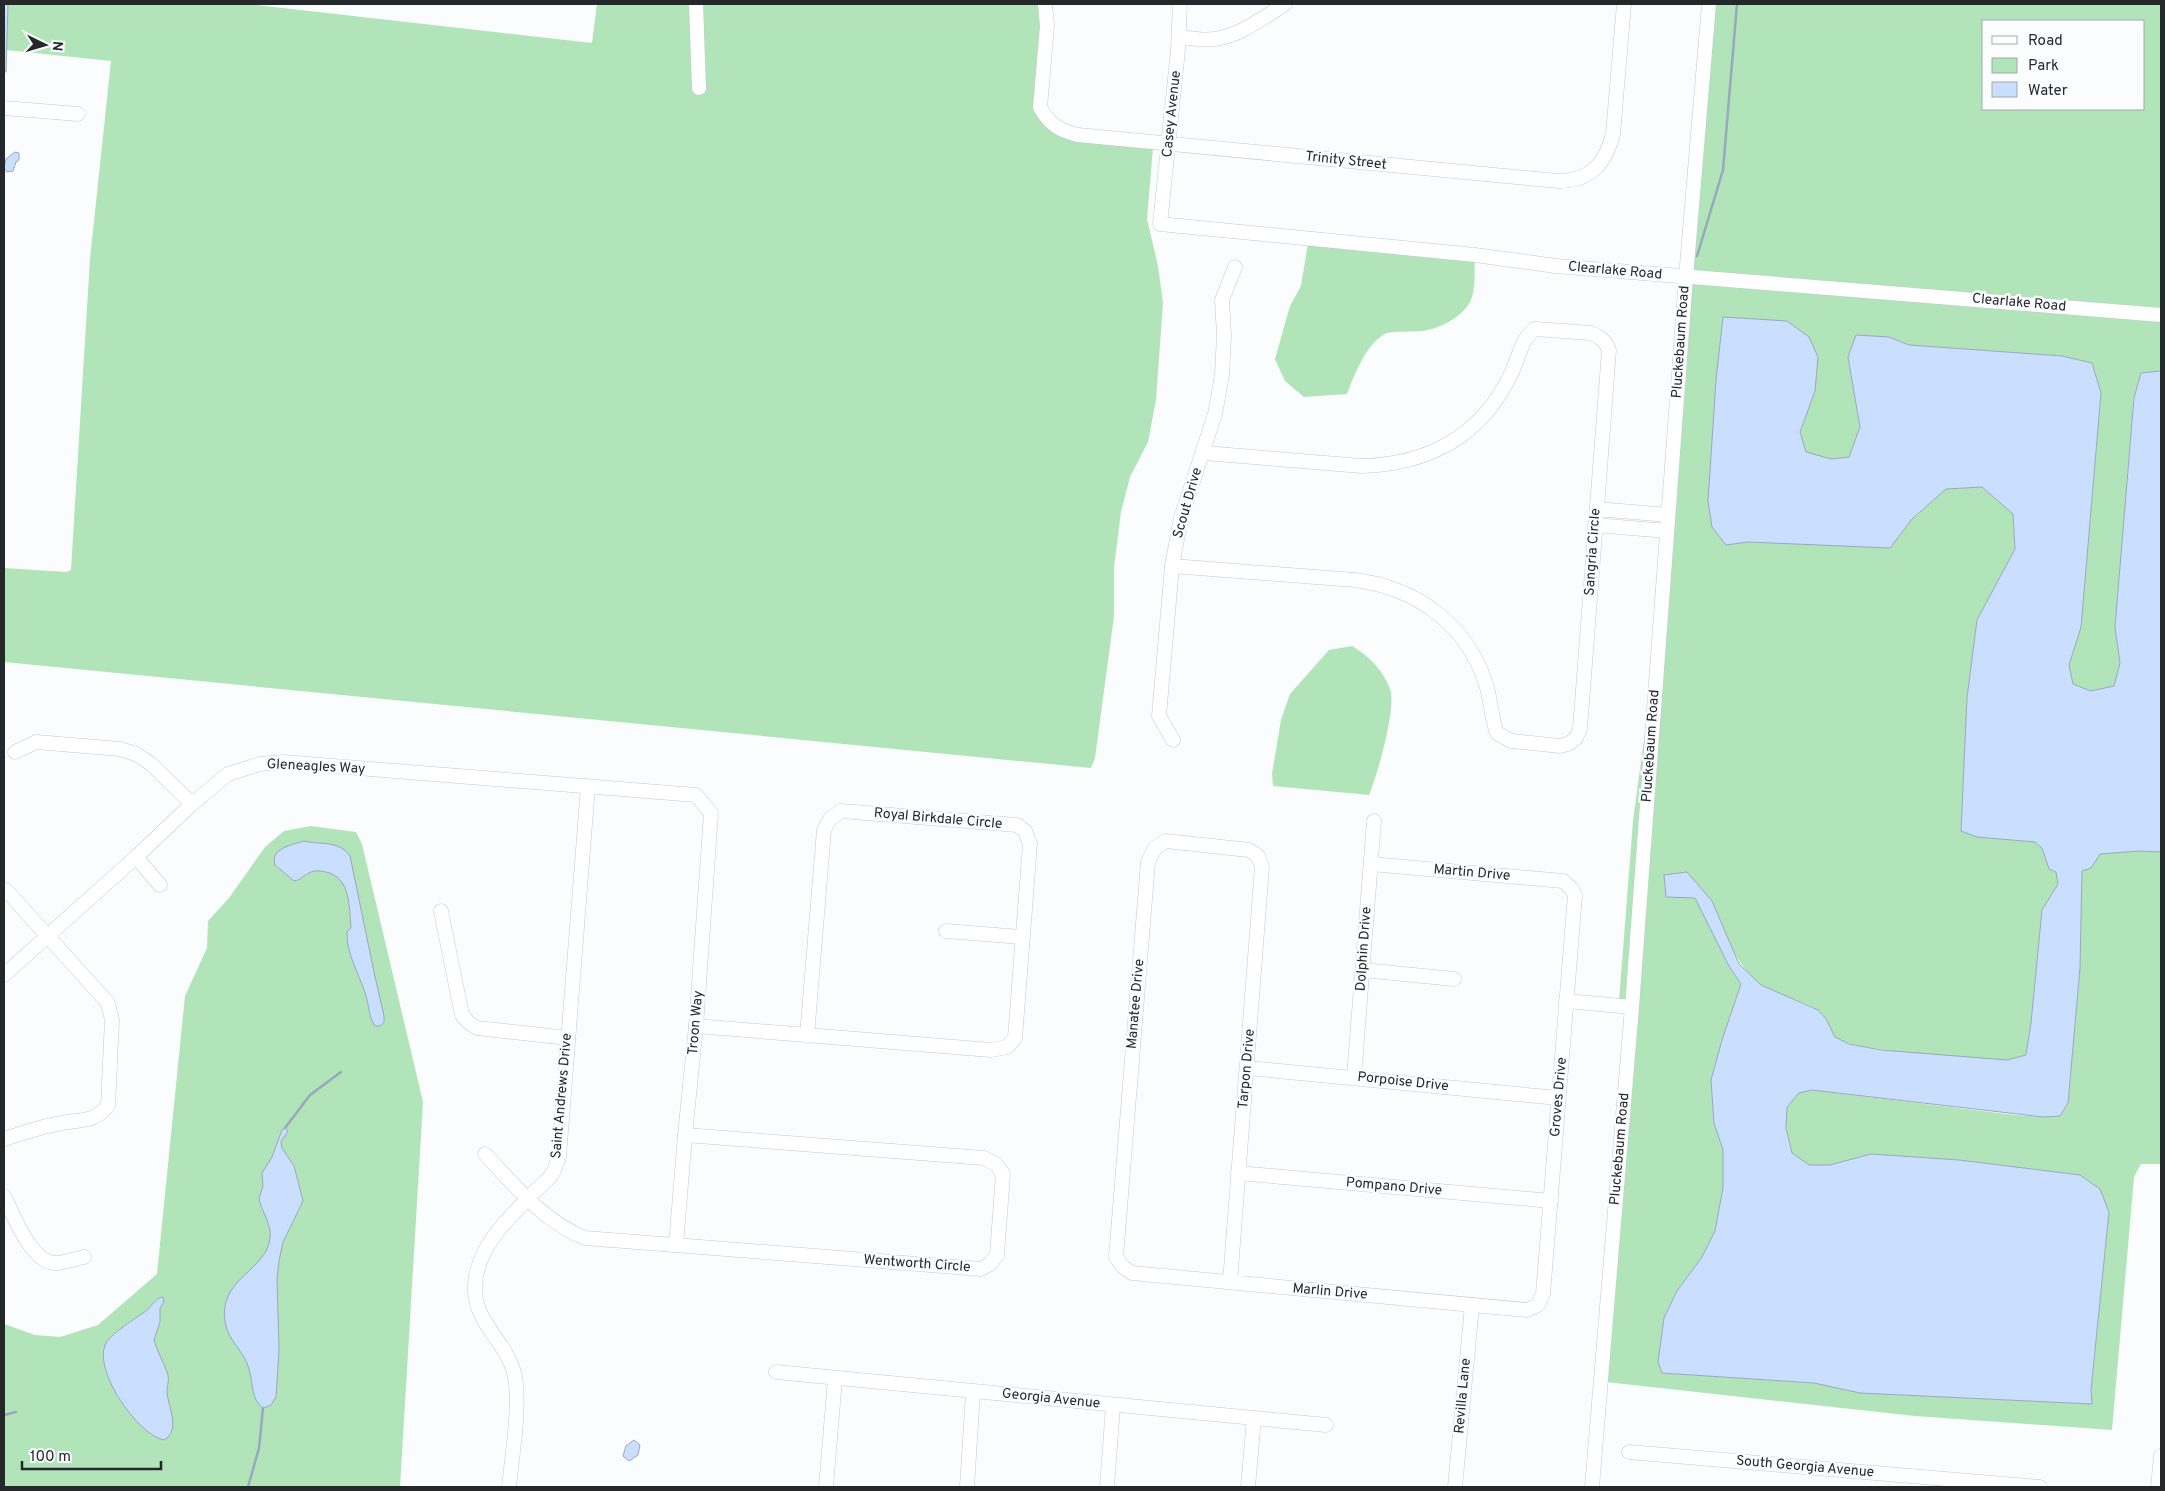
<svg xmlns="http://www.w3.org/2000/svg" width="2165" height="1491" viewBox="0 0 2165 1491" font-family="Overpass,sans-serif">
<rect width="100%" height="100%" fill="#fafcfe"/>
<g fill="#b1e4b8" fill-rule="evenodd">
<polygon points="8,4 248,4 592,43 597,4 691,4 694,92 704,92 702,4 1040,4 1041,26 1034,107 1041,120 1153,147 1147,219 1158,266 1163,303 1156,400 1148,442 1130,477 1121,512 1114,567 1114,616 1095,758 1091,768 4,662 4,568 66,572 71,570 90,259 111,61 6,50"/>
<path d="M1715 4H2161V311L1692 272ZM1984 21H2144V109H1984Z"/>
<path d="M1308 243 1475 260C1474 272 1476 291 1470 302 1461 318 1439 329 1422 331 1413 332 1394 331 1387 333 1367 341 1354 376 1347 394L1304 397 1285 381 1275 359 1290 306 1301 286Z"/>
<path d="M1691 282 2161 320V371L2141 373 2134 398 2115 627 2120 663 2114 687 2091 691 2073 684 2068 665 2081 627 2101 393 2092 363 2062 356 1909 345 1889 337 1848 357 1860 427 1849 457 1831 459 1805 452 1800 432 1815 391 1726 545 1748 542 1890 547 1912 519 1946 489 1982 487 2013 514 2015 549 1977 620 1967 698 1961 831 1977 837 2035 842 2042 848 2049 869 2056 872 2058 884 2042 910 2031 1023 2026 1055 2007 1060C1978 1058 1851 1052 1835 1037 1827 1030 1827 1015 1816 1009 1799 999 1777 996 1761 985 1734 965 1725 930 1712 901L1695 897 1729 966 1741 984 1722 1040 1711 1080 1714 1123 1723 1150V1188L1715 1231 1702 1257 1677 1291 1664 1318 1658 1361 1662 1373 1814 1383 1860 1393 2091 1404V1390L2109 1212 2100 1189 2080 1175 1959 1160 1871 1154 1830 1165H1809L1792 1153 1786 1128 1787 1107 1799 1093 1811 1090 2015 1115 2043 1117 2060 1116 2068 1103 2080 968 2082 870 2091 868 2100 854 2139 851 2161 852V1164H2141L2134 1177 2112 1430 1915 1416 1606 1382Z"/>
<path d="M1352 646C1369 656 1383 670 1390 689 1397 707 1377 776 1369 795L1273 786 1272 774 1281 720 1290 694 1329 650Z"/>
<polygon points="1648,710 1627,1002 1619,1001 1633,821"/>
<polygon points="311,826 356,832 362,844 423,1102 400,1487 4,1487 4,1324 35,1335 60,1337 98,1325 157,1274 185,996 207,948 208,921 229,898 265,847 284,831"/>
</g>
<g fill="#cadffe" stroke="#98a8bf">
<polygon points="4,4 8,4 6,72 4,72"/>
<polygon points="15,152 19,153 19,160 16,162 13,171 7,172 4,168 6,159"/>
<polygon points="1723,317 1787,321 1809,337 1818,357 1815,391 1800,432 1806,452 1831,459 1849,457 1860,427 1848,357 1856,335 1889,337 1909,345 2062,356 2092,363 2101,393 2081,627 2069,665 2073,684 2091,691 2114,686 2120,663 2115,627 2134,398 2141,373 2161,371 2161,852 2139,851 2100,854 2091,868 2082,871 2080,968 2068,1103 2060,1116 2043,1117 1812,1090 1799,1093 1787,1107 1786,1128 1792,1153 1809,1165 1830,1165 1871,1154 1959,1160 2080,1175 2100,1189 2109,1212 2091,1390 2092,1404 1860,1393 1814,1383 1662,1373 1658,1362 1664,1318 1677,1291 1702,1257 1715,1231 1723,1188 1723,1150 1714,1123 1711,1080 1722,1040 1741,984 1729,966 1695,898 1666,897 1664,875 1687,872 1712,901 1739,964 1761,985 1818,1010 1826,1019 1835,1037 1849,1044 1881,1050 2007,1060 2026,1055 2031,1023 2042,910 2058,884 2056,872 2049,869 2042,848 2035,842 1977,837 1961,831 1967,698 1977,620 2015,549 2013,514 1982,487 1946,489 1912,519 1890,548 1748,542 1726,545 1712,527 1708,501 1716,380"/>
<path d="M304 841C320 845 339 840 350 856L374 972 384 1016V1022L380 1026H375C369 1018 369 1006 366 996 360 975 346 954 347 932L351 928C349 908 351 877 326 872 322 871 316 870 311 872 305 874 301 880 294 881L275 865C270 848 292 845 304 841Z"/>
<path d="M285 1128 288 1131 281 1142 282 1148 294 1166 303 1201 283 1242 279 1261 277 1279 279 1351 276 1397 271 1405 263 1408C251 1400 253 1382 249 1369 245 1352 228 1341 225 1322 218 1278 267 1271 270 1238 272 1224 261 1211 259 1198L263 1186 262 1173 272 1157 282 1130Z"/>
<path d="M163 1297 164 1302 160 1308V1322L154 1340C157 1351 163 1361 167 1372 170 1379 167 1385 167 1392 168 1406 181 1431 164 1440 138 1435 94 1372 105 1345 109 1335 133 1320 143 1313 150 1309 155 1298 163 1297Z"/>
<polygon points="634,1440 640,1445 638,1455 629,1461 623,1456 626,1446"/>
</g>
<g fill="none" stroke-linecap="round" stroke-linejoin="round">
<g stroke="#98a8bf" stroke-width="2.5">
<polyline points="1697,256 1723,170 1737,4"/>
<polyline points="285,1128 310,1095 341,1072"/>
<polyline points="4,1415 16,1412"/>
<polyline points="248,1487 259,1448 263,1408"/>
</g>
<g stroke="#c2cad3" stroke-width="15">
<g id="minor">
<polyline points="696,4 699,88"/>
<path d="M1045 4 1047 26 1040 107C1049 124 1060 131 1078 135L1558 181C1591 181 1605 164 1613 134L1624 4"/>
<polyline points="1180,4 1178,50 1160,224 1475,255 1556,266 2161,315"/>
<path d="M1179 37C1191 38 1204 41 1215 39 1240 36 1264 17 1285 4"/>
<polyline points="4,108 78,114"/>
<polyline points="1597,509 1668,515"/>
<polyline points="1595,525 1667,531"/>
<path d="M1172 566 1355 580C1416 588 1466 623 1486 684 1491 700 1491 717 1497 733L1511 741 1560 746 1568 744 1576 738 1580 729 1609 350C1605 340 1600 337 1591 333L1535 329C1521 338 1518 361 1510 376 1480 437 1428 464 1362 466L1204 453"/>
<polyline points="1173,740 1159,716 1172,566 1181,518 1215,414 1222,375 1224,335 1222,300 1235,267"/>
<polyline points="15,752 36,742 120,749 136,754 151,764 192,804"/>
<polyline points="136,857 160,885"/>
<polyline points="441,911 462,1015 468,1022 477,1028 568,1038"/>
<polyline points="946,931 1022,937"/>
<polyline points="1363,970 1454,979"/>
<polyline points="4,975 136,857 192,804 228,774 260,764 283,762 696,795 711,813 696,1026 685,1135 676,1245"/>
<polyline points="1566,1001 1632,1007"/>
<polyline points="696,1026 991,1050 1007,1047 1015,1038 1030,844 1025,831 1017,825 841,811 830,819 824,830 807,1036"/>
<polyline points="1248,1068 1558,1098"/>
<polyline points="1354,1077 1374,821"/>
<path d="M4 1139C23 1133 42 1126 62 1123 82 1119 93 1123 108 1106L112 1020 108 1003 6 890"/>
<path d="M485 1154C514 1185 544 1222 585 1238L981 1269 990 1264 997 1255 1003 1174 997 1165 984 1158 685 1135"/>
<polyline points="1238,1173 1551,1201"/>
<path d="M4 1196C14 1216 32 1265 57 1263 66 1262 75 1259 84 1257"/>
<polyline points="1230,1282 1262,867 1258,856 1249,850 1166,841 1155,848 1148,862 1116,1257 1123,1267 1132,1273 1527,1310 1538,1305 1543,1294 1575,895 1571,888 1563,881 1371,864"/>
<polyline points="776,1372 1326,1425"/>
<polyline points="1629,1452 2040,1487"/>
<path d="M509 1487C512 1456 519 1416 516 1384 512 1336 458 1321 480 1262 489 1236 514 1213 533 1193 539 1187 548 1181 552 1174 555 1170 557 1162 559 1157L588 786"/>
<polyline points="826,1487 835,1379"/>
<polyline points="967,1487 973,1392"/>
<polyline points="1107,1487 1113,1406"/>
<polyline points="1248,1487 1254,1418"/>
<polyline points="1455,1487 1472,1305"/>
<polyline points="1592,1487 1632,1007 1686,277 1709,4"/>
<polyline points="2158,1487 2161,1456"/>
</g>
</g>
<use href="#minor" stroke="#fff" stroke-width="14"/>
</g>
<g text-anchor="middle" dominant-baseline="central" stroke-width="5" stroke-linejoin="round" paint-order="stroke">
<g font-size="14" fill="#25282b" stroke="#fafcfe">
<text transform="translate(1172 114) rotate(-84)">Casey Avenue</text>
<text transform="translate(1346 161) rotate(6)">Trinity Street</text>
<text transform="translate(1615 271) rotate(5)">Clearlake Road</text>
<text transform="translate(2019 303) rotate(5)">Clearlake Road</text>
<text transform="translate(1681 342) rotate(-86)">Pluckebaum Road</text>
<text transform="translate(1188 503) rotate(-74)">Scout Drive</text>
<text transform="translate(1593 552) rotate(-86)">Sangria Circle</text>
<text transform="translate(1651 746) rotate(-86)">Pluckebaum Road</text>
<text transform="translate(316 767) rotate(3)">Gleneagles Way</text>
<text transform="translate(938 819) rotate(5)">Royal Birkdale Circle</text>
<text transform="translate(1472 873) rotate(5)">Martin Drive</text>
<text transform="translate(1364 949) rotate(-86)">Dolphin Drive</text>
<text transform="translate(1136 1004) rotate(-85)">Manatee Drive</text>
<text transform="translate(696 1023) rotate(-85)">Troon Way</text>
<text transform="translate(1247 1069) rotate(-85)">Tarpon Drive</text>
<text transform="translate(1403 1082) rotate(6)">Porpoise Drive</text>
<text transform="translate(562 1096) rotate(-85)">Saint Andrews Drive</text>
<text transform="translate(1559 1097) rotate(-85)">Groves Drive</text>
<text transform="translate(1620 1149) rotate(-85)">Pluckebaum Road</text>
<text transform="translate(1394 1187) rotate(5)">Pompano Drive</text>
<text transform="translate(917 1264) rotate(4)">Wentworth Circle</text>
<text transform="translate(1330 1292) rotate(5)">Marlin Drive</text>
<text transform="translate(1463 1396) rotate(-85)">Revilla Lane</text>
<text transform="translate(1051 1399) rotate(6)">Georgia Avenue</text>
<text transform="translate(1805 1467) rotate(5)">South Georgia Avenue</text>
</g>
</g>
<rect width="2165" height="1491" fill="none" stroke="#25282b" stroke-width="10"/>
<rect x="1982" y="20" width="162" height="90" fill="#fafcfe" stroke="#a5a7aa"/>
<rect x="1992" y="36" width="25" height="8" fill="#ffffff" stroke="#a5a7aa"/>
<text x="2028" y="45" font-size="15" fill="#25282b">Road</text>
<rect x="1992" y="58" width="25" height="15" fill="#b1e4b8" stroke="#a5a7aa"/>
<text x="2028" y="70" font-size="15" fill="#25282b">Park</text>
<rect x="1992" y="82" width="25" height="15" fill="#cadffe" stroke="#a5a7aa"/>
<text x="2028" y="95" font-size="15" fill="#25282b">Water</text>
<g transform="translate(45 45) rotate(95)" stroke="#fafcfe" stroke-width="4" paint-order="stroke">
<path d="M0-4L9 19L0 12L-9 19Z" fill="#25282b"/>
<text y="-8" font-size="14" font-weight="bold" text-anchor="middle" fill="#25282b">N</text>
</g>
<path d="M22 1461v8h139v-8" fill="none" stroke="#25282b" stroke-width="2.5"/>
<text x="30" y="1461" font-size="15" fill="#25282b" stroke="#fafcfe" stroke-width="4" paint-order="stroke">100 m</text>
</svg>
